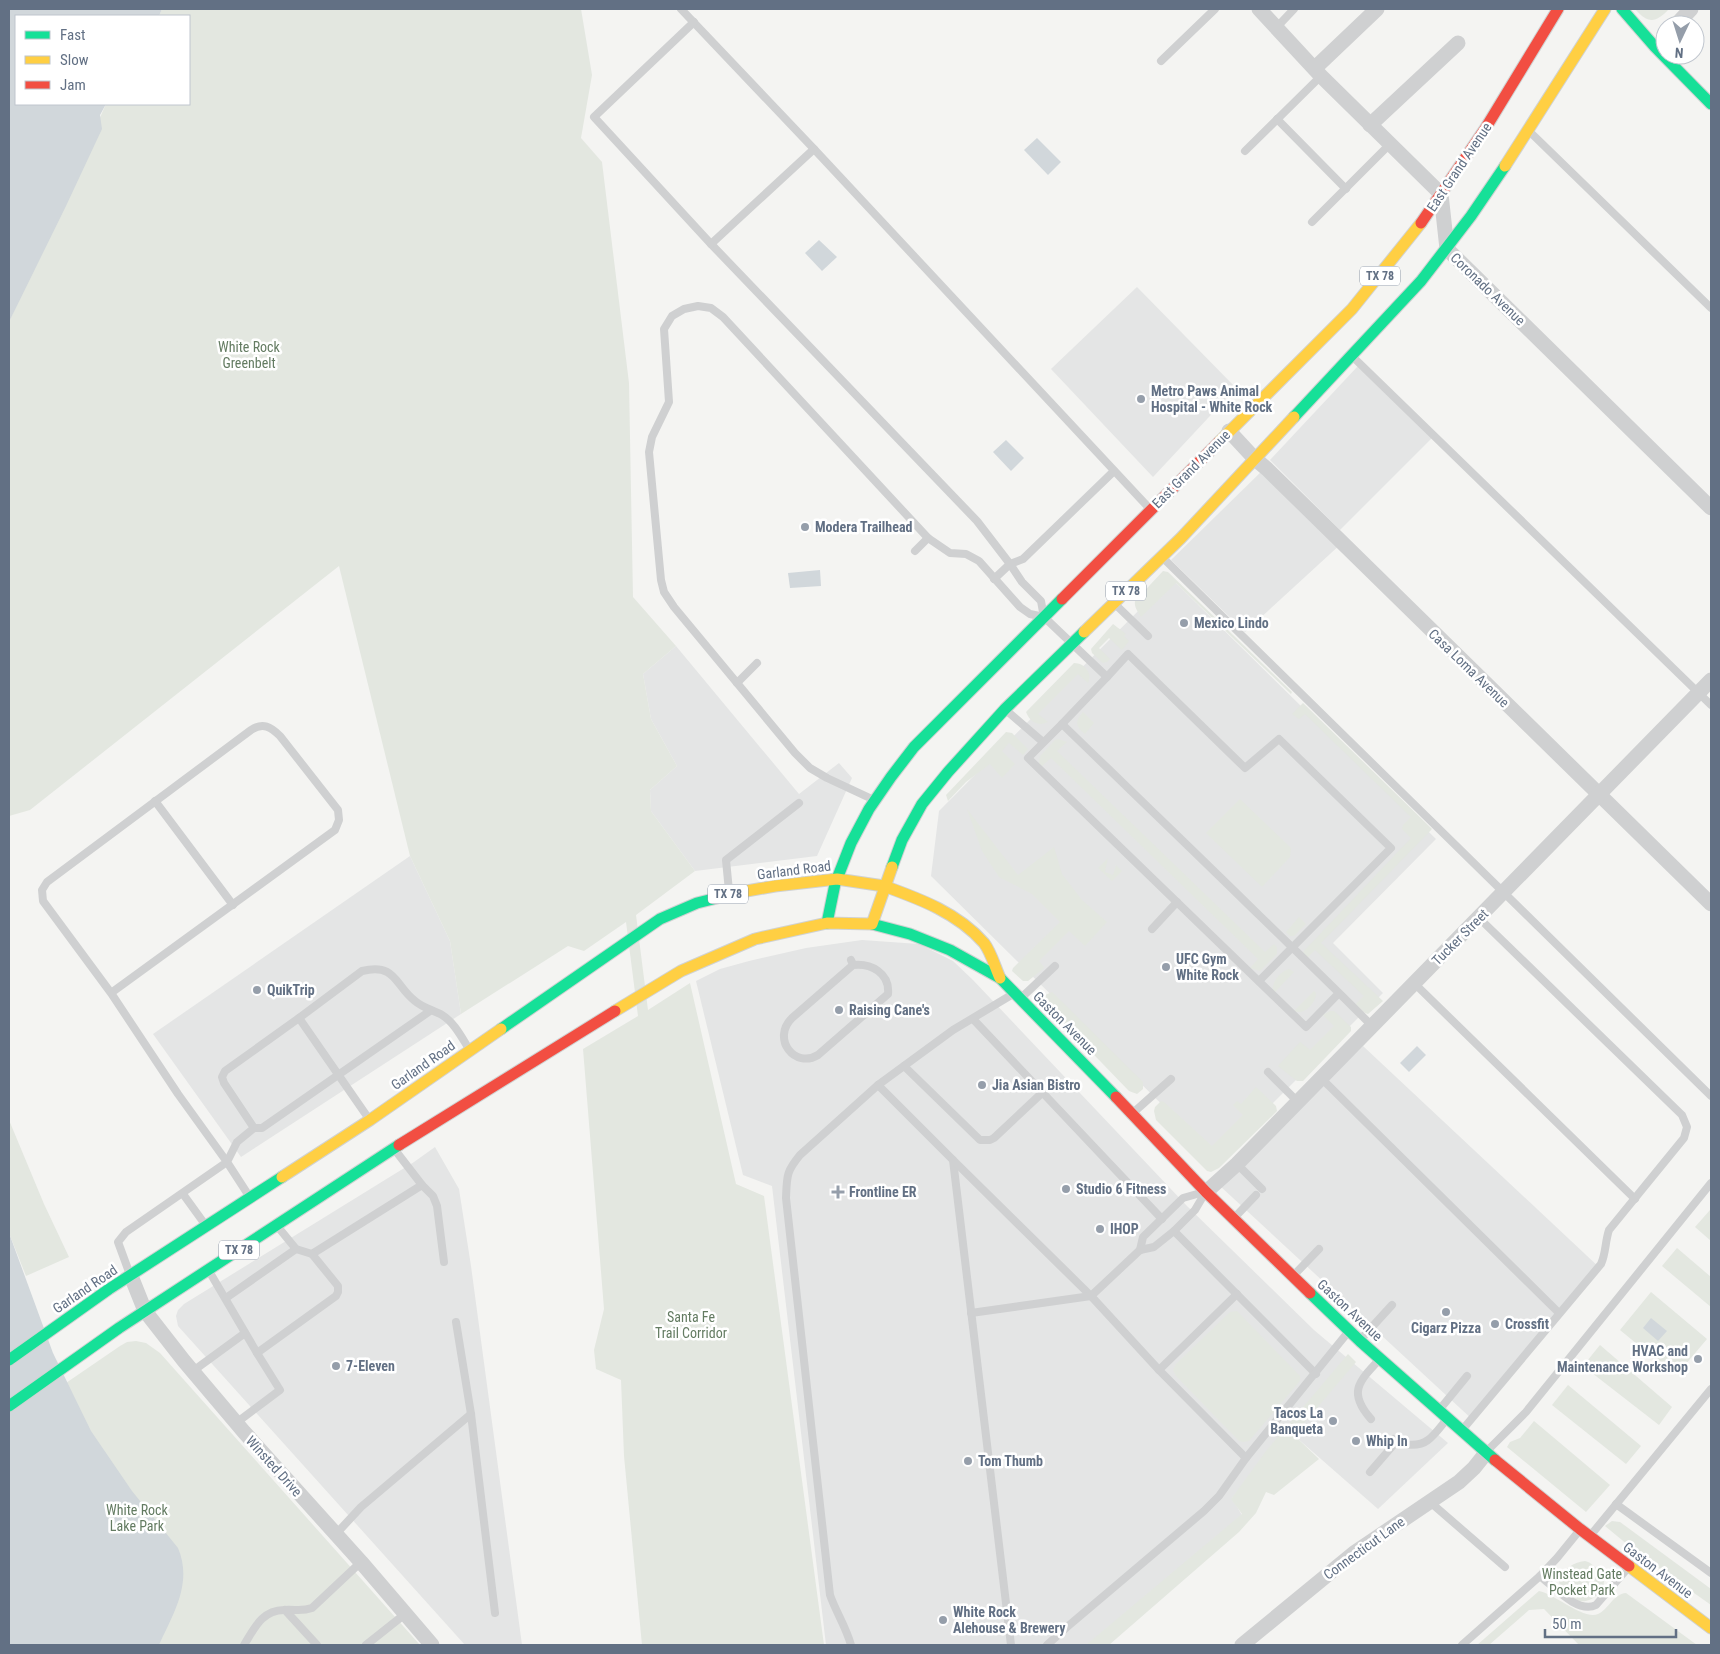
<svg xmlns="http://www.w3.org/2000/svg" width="1720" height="1654" viewBox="0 0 1720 1654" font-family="'Roboto Condensed',sans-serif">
<rect width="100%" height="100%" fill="#f4f4f2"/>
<g fill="#e4e5e5">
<polygon points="1137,287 1236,388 1153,477 1051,369"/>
<polygon points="1358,366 1432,438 1340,530 1270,460"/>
<polygon points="1266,467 1342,543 1245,632 1171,560"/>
<polygon points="1171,578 1436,839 1333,943 1383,993 1217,1159 931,876 939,811"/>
<polygon points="676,646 799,794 839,763 852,778 817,856 695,871 651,811 650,790 677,766 651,719 643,674"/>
<polygon points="410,856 450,941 461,1014 241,1157 153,1034"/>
<polygon points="862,940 919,944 953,961 973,980 1187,1206 1314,1330 1448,1443 1378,1509 1289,1431 1232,1498 1243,1517 1088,1645 826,1645 772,1186 743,1175 696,981 720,969 749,961 806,948"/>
<polygon points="1363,1046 1601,1269 1474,1421 1220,1186"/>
<polygon points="435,1147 459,1189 471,1266 522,1645 465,1645 178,1326 176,1316 178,1310 184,1304 414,1162"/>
</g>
<g fill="#e3e7e0">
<polygon points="162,9 581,9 592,75 581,138 602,162 629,383 633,597 676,646 643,674 651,719 677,766 650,790 651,811 695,871 636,915 648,1010 690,983 736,1184 764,1196 824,1645 642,1645 624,1456 621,1380 596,1369 594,1350 604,1309 583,1049 638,1016 626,922 584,951 568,946 461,1014 450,941 410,856 339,566 30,810 9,816 9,322 106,104 189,104 189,16 159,16"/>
<path d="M1635 9H1669C1656 23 1648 24 1635 9Z"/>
<path d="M1163 571 1168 572 1292 692 1291 694 1176 583 1141 617C1138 612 1134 607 1135 601Z"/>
<polygon points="1113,624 1126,634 1124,636 1129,641 1122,650 1109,638 1099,648 1110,659 1107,662 1103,663 1092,653 1091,649"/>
<path d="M1074 663C1085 663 1093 674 1088 683L1078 674 1038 714 1048 722C1038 727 1030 722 1026 712Z"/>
<polygon points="1303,703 1432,829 1321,943 1383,1001 1368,1014 1365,1013 1356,1004 1364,996 1315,950 1307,958 1303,954 1303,952 1411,838 1402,829 1403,825 1411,817 1305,714 1299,719 1292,714"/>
<path d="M1083 712 1094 723 1085 734C1075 726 1075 721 1083 712Z"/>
<polygon points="1006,732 1012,733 1028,749 1023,755 1009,743 1002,751 1015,764 1002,778 990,764 966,782 948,801 946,795"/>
<polygon points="1058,739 1067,742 1057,751 1265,952 1274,944 1277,947 1277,954 1260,971 1250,968 1258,959 1051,758 1041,767 1039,763 1040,756 1055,740"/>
<polygon points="1240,799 1291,848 1290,857 1262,887 1206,833"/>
<polygon points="967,809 1018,875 1054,847 1062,874 1082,900 1107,922 1085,946 1069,931 1039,961 1044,967 1043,969 1028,981 1023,981 1012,971 1013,968 1060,922 1032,894 999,877 982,851"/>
<polygon points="1108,858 1105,872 1113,875 1116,865 1122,871 1112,881 1098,868"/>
<polygon points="1299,917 1306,924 1294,936 1290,936 1286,932"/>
<path d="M1289 969 1294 972 1275 992 1273 990C1272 981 1281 971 1289 969Z"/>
<path d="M1314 991 1316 993C1316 1003 1304 1016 1294 1011Z"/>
<polygon points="1052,992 1143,1082 1143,1089 1137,1094 1129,1091 1044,1003 1043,996"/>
<polygon points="1330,1011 1334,1011 1351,1027 1351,1031 1303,1081 1297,1081 1278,1066 1300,1042 1310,1050 1334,1026 1323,1015"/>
<polygon points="1256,1087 1276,1106 1277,1111 1219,1168 1211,1172 1207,1171 1156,1120 1154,1111 1155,1107 1161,1101 1164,1102 1212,1146 1243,1115 1233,1105 1237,1101 1241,1104"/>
<polygon points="9,1120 44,1204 69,1257 26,1276 9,1233"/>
<polygon points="1710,1210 1711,1211 1711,1241 1695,1227"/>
<polygon points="1677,1248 1711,1277 1711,1307 1662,1266"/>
<polygon points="1651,1292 1707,1339 1679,1372 1674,1369 1671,1372 1620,1330"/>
<polygon points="1237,1311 1300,1376 1300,1381 1249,1441 1243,1442 1239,1441 1176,1376 1173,1370 1176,1364 1230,1312"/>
<polygon points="136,1341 146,1343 160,1353 420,1645 9,1645 9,1422 120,1346 127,1342"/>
<polygon points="1600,1345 1672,1407 1659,1425 1583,1366"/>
<polygon points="1348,1354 1356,1362 1294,1435 1319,1459 1274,1495 1266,1492 1256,1513 1239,1532 1109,1645 1086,1645 1242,1514 1231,1499 1266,1451"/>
<polygon points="1568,1385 1641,1446 1626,1464 1552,1405"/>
<polygon points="1534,1421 1610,1485 1586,1512 1507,1447 1510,1442 1520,1438"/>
<polygon points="1612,1521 1620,1522 1711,1589 1711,1605 1639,1554 1605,1526"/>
<path d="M1585 1561C1590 1562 1591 1564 1595 1567 1598 1570 1602 1572 1603 1576 1609 1591 1586 1610 1570 1597 1564 1592 1560 1589 1559 1581 1563 1570 1573 1562 1585 1561Z"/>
<path d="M1539 1591C1555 1594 1583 1620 1598 1614 1609 1609 1613 1594 1626 1593L1697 1645H1579L1544 1609 1529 1610 1489 1645H1477Z"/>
</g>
<g fill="#d1d7db">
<polygon points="9,9 162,9 159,16 16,16 16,104 106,104 100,115 102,129 66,206 9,322"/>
<polygon points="1037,138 1061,162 1048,175 1024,150"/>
<polygon points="819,240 837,257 822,271 805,253"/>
<polygon points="1006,440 1024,458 1011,471 993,452"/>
<polygon points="820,570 821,586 790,588 788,573"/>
<polygon points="1417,1046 1426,1055 1409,1072 1400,1063"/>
<path d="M9 1233 53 1353 91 1431 132 1491 178 1548C193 1583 173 1614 159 1645H9Z"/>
<polygon points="1651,1318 1667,1331 1658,1341 1643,1328"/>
</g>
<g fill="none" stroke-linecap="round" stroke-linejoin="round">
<g stroke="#d0d2d2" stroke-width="13">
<g id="fast">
<polyline points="1622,9 1655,47 1711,104"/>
<polyline points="1294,417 1421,281 1471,216 1505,166"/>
<polyline points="892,867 902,840 922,804 948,772 1005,709 1084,632"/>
<polyline points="827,923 835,884 851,843 869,809 891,777 914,747 1062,599"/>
<polyline points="872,924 910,934 950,950 1000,978 1116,1097"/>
<polyline points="501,1029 660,919 697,903 741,892"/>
<polyline points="1310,1293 1360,1341 1495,1460"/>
<polyline points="9,1360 109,1289 282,1177"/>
<polyline points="9,1406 119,1328 399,1145"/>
</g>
</g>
<g stroke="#d0d2d2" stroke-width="13">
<g id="slow">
<polyline points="1505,166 1605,9"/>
<polyline points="1219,442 1352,309 1421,223"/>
<polyline points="1084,632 1181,538 1294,417"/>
<path d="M884 886C920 899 958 913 984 943 991 952 995 967 1000 978"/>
<polyline points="741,892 775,886 837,879 884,886"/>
<polyline points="615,1011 681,971 755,939 827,923 872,924 892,867"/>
<polyline points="282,1177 370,1120 501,1029"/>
<polyline points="1629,1566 1711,1628"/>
</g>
</g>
<g stroke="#d0d2d2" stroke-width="13">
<g id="jam">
<polyline points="1421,223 1485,129 1558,9"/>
<polyline points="1062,599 1219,442"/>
<polyline points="1116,1097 1206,1192 1310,1293"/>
<polyline points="399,1145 615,1011"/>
<polyline points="1495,1460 1580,1529 1629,1566"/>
</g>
</g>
<g stroke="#cfd0d1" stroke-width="8">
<polyline points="681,9 814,149 1150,509"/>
<polyline points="694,22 594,117 711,244 977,521 1010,564 1022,582 1041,601 1043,612"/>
<polyline points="1276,28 1294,9"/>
<polyline points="1161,61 1215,9"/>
<polyline points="1277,119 1346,189"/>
<polyline points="1530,132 1711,308"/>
<polyline points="1245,151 1321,76"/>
<polyline points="1312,222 1390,144"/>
<polyline points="711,244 814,149"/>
<polyline points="1354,358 1711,705"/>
<polyline points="915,551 928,538"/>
<polyline points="1163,558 1711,1096"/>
<polyline points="994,579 1010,564 1023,559 1114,471"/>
<polyline points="1117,606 1148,636"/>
<polyline points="1107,677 1128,654 1245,768 1279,739 1391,848 1259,981"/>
<polyline points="737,683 757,663"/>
<polyline points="1007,711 1043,742"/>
<polyline points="872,799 827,778 810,768 795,753 674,607 664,592 661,580 649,452 652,437 669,402 664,329 672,316 684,309 698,306 711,308 723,317 928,538 950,553 966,554 979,561 1020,607 1030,614 1044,617 1107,677 1062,724"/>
<polyline points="155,801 233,905"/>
<polyline points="729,891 726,860 799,803"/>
<polyline points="1152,929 1177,902"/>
<path d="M851 960 853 965 792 1018C771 1039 795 1069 818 1055L888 994C890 973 871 963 853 965"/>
<polyline points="1414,983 1635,1199"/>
<path d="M111 993 335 830 339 820 338 810 280 736C271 727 263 722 251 730L47 882 42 890 43 901 111 993 178 1094 227 1162 126 1232 118 1242 129 1272"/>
<path d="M1339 993 1306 1027 1028 758 1062 724C1128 788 1195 852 1261 917 1298 953 1336 989 1372 1026"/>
<polyline points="1021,998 1055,966"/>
<polyline points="299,1018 369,1119"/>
<polyline points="973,1019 1162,1219"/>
<polyline points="904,1066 980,1140 990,1140 994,1138 1043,1092"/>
<polyline points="1268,1072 1298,1102"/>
<polyline points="1321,1078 1559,1313"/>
<polyline points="878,1085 953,1160 1011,1645"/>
<polyline points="1134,1112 1171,1079"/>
<polyline points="254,1128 262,1128 430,1011"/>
<polyline points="953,1160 1091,1296 1159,1370"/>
<polyline points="1237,1164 1262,1189"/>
<polyline points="422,1185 433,1196 437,1206 444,1262"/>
<polyline points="183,1194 204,1223"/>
<path d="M249 1196 227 1162 237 1142 254 1128 224 1083 222 1077 225 1071 299 1018 362 971C397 963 394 985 415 1001 423 1008 433 1010 442 1015 454 1022 462 1038 469 1049"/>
<polyline points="1235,1217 1256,1195"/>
<polyline points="1174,1231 1316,1374"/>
<polyline points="1140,1250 1143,1237 1183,1198 1204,1192"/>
<polyline points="312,1254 422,1185 395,1150"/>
<polyline points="209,1271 257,1353 336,1296 338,1292 338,1286 312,1254 296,1249 278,1227"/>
<polyline points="1294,1275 1319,1249"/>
<polyline points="1237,1294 1159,1370 1246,1458"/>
<polyline points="226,1298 296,1249"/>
<polyline points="971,1313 1091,1296 1140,1250 1154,1247 1174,1231 1195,1210 1205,1193"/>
<polyline points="456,1322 471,1414 495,1613"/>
<polyline points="1361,1339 1392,1305"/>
<polyline points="193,1371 245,1333"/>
<polyline points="1440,1409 1467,1376"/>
<path d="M1371 1419C1348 1393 1358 1382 1379 1360"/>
<polyline points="236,1423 280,1390 257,1353"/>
<path d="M1463 1429 1601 1264C1606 1253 1605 1242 1609 1230L1684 1138 1687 1127 1682 1115 1479 918"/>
<path d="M1393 1439C1401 1446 1419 1447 1428 1440 1435 1435 1441 1426 1447 1419"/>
<polyline points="1487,1451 1526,1412 1711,1183"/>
<polyline points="1370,1472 1396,1442"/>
<polyline points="1430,1502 1505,1567"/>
<polyline points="1616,1504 1711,1573"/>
<path d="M1579 1531 1557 1558 1540 1576C1554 1587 1578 1614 1596 1605L1628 1568"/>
<polyline points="336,1534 361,1507 471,1414"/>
<polyline points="1590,1536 1711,1389"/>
<polyline points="285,1610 317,1645"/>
<path d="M244 1645C254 1629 262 1610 284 1610 295 1609 301 1612 312 1608L361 1562"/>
<polyline points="366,1645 405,1614"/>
<path d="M851 1645C846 1627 836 1612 830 1595L786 1198C787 1176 786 1172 800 1155L878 1085 953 1030 1013 994"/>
<polyline points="1047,1645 1067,1627 1204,1511 1219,1496 1246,1458 1349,1331"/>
<polyline points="1462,1645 1540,1576"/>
</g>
<g stroke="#cfd0d1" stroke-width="15">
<polyline points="1259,9 1321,76 1441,194 1447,249 1711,508"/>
<polyline points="1676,25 1691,9"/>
<polyline points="1315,68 1377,9"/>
<polyline points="1370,125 1458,43"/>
<polyline points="1229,431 1254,458 1267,469 1711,904"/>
<polyline points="1206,1192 1237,1164 1711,680"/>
<polyline points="131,1276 145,1311 184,1361 244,1432 361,1562 432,1645"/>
<polyline points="1242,1645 1354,1553 1459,1482 1474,1468 1486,1453"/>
</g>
<use href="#fast" stroke="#16e098" stroke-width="11"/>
<use href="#slow" stroke="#ffcf43" stroke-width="11"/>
<use href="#jam" stroke="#f24e42" stroke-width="11"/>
</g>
<g fill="#959eaa" stroke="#fff" stroke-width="2">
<circle cx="1141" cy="399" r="5"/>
<circle cx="805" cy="527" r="5"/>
<circle cx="1184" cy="623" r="5"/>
<circle cx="1166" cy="967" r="5"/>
<circle cx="257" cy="990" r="5"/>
<circle cx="839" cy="1010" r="5"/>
<circle cx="982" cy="1085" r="5"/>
<circle cx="1066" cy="1189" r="5"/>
<path d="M835.5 1184.5h5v5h5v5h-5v5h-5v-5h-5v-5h5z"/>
<circle cx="1100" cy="1229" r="5"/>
<circle cx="1446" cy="1312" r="5"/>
<circle cx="1495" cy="1324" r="5"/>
<circle cx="1698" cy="1359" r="5"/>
<circle cx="336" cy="1366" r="5"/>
<circle cx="1333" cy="1421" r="5"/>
<circle cx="1356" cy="1441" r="5"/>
<circle cx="968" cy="1461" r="5"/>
<circle cx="943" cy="1620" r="5"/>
</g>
<g text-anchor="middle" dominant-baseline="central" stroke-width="5" stroke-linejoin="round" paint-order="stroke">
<g fill="#fff" stroke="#919ba9" stroke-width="1">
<rect x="1360" y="266.5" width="40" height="19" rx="4"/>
<rect x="1106" y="581.5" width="40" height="19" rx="4"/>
<rect x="708" y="884.5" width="40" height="19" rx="4"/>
<rect x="219" y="1240.5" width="40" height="19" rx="4"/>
</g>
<g font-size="12" font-weight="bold" fill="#627084">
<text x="1380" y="276">TX 78</text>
<text x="1126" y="591">TX 78</text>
<text x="728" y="894">TX 78</text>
<text x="239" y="1250">TX 78</text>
</g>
<g font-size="14" fill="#627084" stroke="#fff">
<text transform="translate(1459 167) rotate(-56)">East Grand Avenue</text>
<text transform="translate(1488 289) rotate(44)">Coronado Avenue</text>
<text transform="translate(1191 469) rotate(-45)">East Grand Avenue</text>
<text transform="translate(1469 668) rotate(44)">Casa Loma Avenue</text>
<text transform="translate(794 870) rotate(-7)">Garland Road</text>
<text transform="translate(1460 937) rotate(-45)">Tucker Street</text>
<text transform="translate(1065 1023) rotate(45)">Gaston Avenue</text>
<text transform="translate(423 1065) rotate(-35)">Garland Road</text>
<text transform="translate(85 1289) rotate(-34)">Garland Road</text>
<text transform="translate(1350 1310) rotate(43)">Gaston Avenue</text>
<text transform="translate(274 1466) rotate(48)">Winsted Drive</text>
<text transform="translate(1364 1548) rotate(-36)">Connecticut Lane</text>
<text transform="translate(1658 1570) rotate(37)">Gaston Avenue</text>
</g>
<g font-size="14" fill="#637b61" stroke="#fff">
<text x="249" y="347">White Rock<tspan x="249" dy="16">Greenbelt</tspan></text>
<text x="691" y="1317">Santa Fe<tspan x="691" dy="16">Trail Corridor</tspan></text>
<text x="137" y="1510">White Rock<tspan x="137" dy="16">Lake Park</tspan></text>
<text x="1582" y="1574">Winstead Gate<tspan x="1582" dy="16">Pocket Park</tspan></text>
</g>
<g font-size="14" font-weight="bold" fill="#627084" stroke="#fff" text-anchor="start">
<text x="1151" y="391">Metro Paws Animal<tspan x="1151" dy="16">Hospital - White Rock</tspan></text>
<text x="815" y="527">Modera Trailhead</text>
<text x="1194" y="623">Mexico Lindo</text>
<text x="1176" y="959">UFC Gym<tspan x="1176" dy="16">White Rock</tspan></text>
<text x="267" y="990">QuikTrip</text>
<text x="849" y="1010">Raising Cane's</text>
<text x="992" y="1085">Jia Asian Bistro</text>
<text x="1076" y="1189">Studio 6 Fitness</text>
<text x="849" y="1192">Frontline ER</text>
<text x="1110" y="1229">IHOP</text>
<text x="1505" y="1324">Crossfit</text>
<text x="1446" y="1328" text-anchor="middle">Cigarz Pizza</text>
<text x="1688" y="1351" text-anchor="end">HVAC and<tspan x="1688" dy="16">Maintenance Workshop</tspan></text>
<text x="346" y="1366">7-Eleven</text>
<text x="1323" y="1413" text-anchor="end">Tacos La<tspan x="1323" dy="16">Banqueta</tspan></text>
<text x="1366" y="1441">Whip In</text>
<text x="978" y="1461">Tom Thumb</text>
<text x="953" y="1612">White Rock<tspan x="953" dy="16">Alehouse &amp; Brewery</tspan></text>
</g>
</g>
<rect width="1720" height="1654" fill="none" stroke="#627084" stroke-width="20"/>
<rect x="15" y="15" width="175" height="90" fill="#ffffff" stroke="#c0c6ce"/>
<rect x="25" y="31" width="25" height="8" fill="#16e098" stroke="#c0c6ce"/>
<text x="60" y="40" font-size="15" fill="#627084">Fast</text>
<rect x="25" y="56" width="25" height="8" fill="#ffcf43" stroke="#c0c6ce"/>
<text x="60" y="65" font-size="15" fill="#627084">Slow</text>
<rect x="25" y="81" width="25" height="8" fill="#f24e42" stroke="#c0c6ce"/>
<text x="60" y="90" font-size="15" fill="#627084">Jam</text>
<g transform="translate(1680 40) rotate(184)"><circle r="24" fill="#ffffff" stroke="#c0c6ce"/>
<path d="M0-4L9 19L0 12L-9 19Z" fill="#959eaa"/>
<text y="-8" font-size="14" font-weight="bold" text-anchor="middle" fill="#627084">N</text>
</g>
<path d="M1545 1629v8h131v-8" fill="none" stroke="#627084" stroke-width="2.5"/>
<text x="1552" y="1629" font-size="15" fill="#627084" stroke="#ffffff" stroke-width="4" paint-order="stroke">50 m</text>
</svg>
